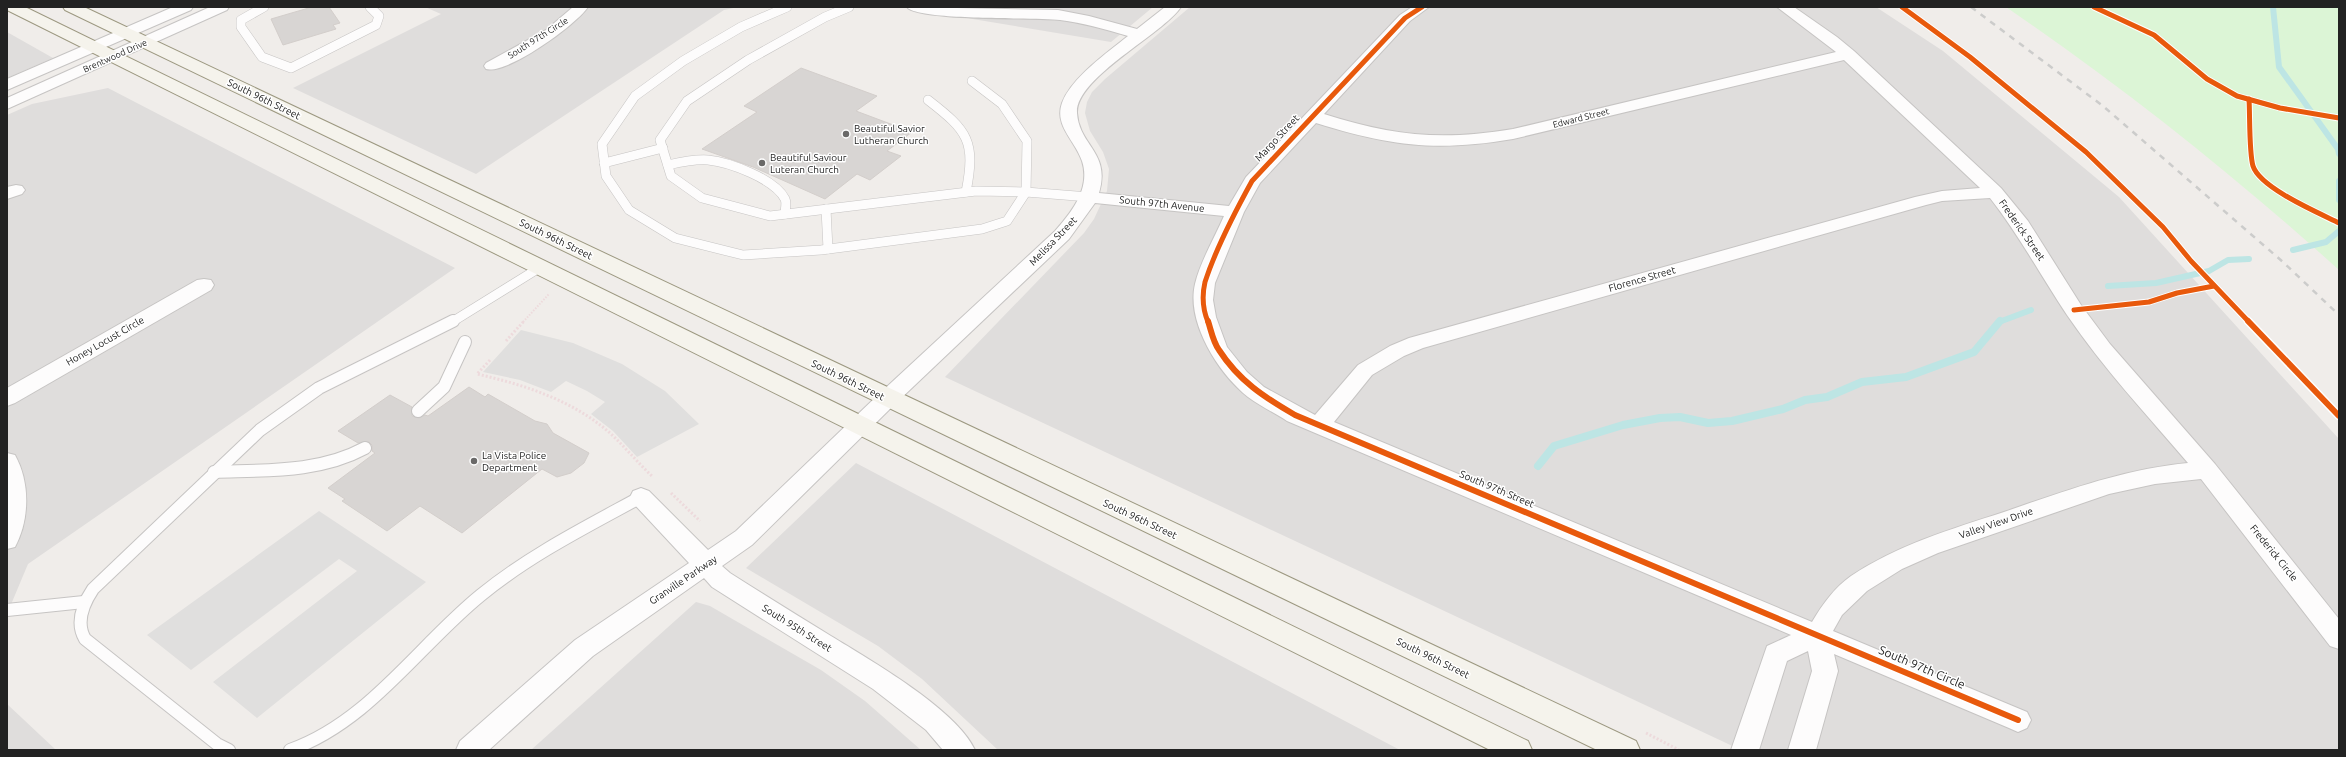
<svg xmlns="http://www.w3.org/2000/svg" width="2346" height="757" viewBox="0 0 2346 757" font-family="Ubuntu,sans-serif">
<rect width="100%" height="100%" fill="#f0edea"/>
<g fill="#dfdddc">
<polygon points="425,7 738,7 724,10 476,174 293,88 441,14"/>
<polygon points="900,7 1153,7 1111,42"/>
<polygon points="1190,7 1876,7 1943,51 2119,197 2339,439 2339,750 1741,750 945,377 1084,233 1094,219 1107,191 1109,169 1103,152 1090,131 1085,113 1087,102 1092,92 1105,79"/>
<polygon points="7,32 53,58 7,78"/>
<polygon points="108,88 455,268 28,564 7,614 7,115 32,104"/>
<polygon points="856,463 1400,750 998,750 922,679 878,646 746,568"/>
<polygon points="696,602 710,606 821,670 865,701 921,750 531,750"/>
<polygon points="7,704 56,750 7,750"/>
</g>
<path fill="#dcf5d6" d="M2006 7H2339V270C2234 175 2123 87 2006 7Z"/>
<g fill="#e0dfde">
<polygon points="521,330 573,343 622,364 665,391 699,424 637,457 613,431 591,414 605,402 587,391 566,381 551,392 520,380 483,372"/>
<polygon points="319,511 426,582 257,718 213,682 357,571 339,559 191,670 147,635"/>
</g>
<g fill="none" stroke-linecap="round" stroke-linejoin="round">
<g stroke="#bde5e4" stroke-width="6">
<polyline points="2273,7 2279,67 2338,149 2339,154"/>
<polyline points="2339,181 2339,200"/>
<polyline points="2293,250 2326,242 2339,231"/>
<polyline points="2108,286 2156,283 2209,271 2228,260 2249,259"/>
<polyline points="1999,322 2031,310"/>
</g>
<polyline stroke="#bde5e4" stroke-width="8" points="1538,466 1554,446 1623,425 1660,418 1680,417 1708,423 1732,421 1783,409 1805,400 1827,397 1862,382 1906,377 1974,352 2000,321"/>
</g>
<g fill="#d8d5d3" stroke="#d3cecb">
<polygon points="312,7 329,7 340,23 333,25 336,29 283,45 271,19"/>
<polygon points="801,68 877,96 856,111 912,132 887,151 901,156 870,180 857,174 825,199 753,167 702,149 757,112 744,106"/>
<polygon points="469,387 485,397 488,394 535,421 547,424 553,433 589,453 584,463 571,473 557,477 542,469 462,533 420,506 387,531 342,501 345,499 328,488 375,453 372,451 372,445 369,442 358,443 338,431 390,395 412,407 412,416 419,418 425,415 428,416"/>
</g>
<g fill="none" stroke-linecap="round" stroke-linejoin="round">
<g stroke="#c6c4c3" stroke-width="10">
<g id="lane-far1">
<polyline points="264,7 241,20 241,27 262,57 291,68 376,25 379,16 370,7"/>
<polyline points="787,7 741,27 683,61 635,96 602,144 606,176 629,210 675,238 743,255 821,250 982,229 1007,221 1026,192"/>
<polyline points="849,7 825,17 748,60 687,101 660,140 671,176 702,198 770,216 976,191 1026,192"/>
<polyline points="972,81 1002,104 1027,141 1026,192 1089,197"/>
<path d="M928 100C968 131 976 141 966 192"/>
<polyline points="604,163 663,148"/>
<path d="M668 165C681 162 695 159 708 160 729 162 775 179 785 199 787 203 785 209 785 214"/>
<polyline points="826,209 828,249"/>
<polyline points="452,322 539,268"/>
</g>
</g>
<g stroke="#c6c4c3" stroke-width="14">
<g id="lane">
<polyline points="418,411 444,387 465,342"/>
<path d="M214 472C265 470 319 473 365 448"/>
<polyline points="7,610 84,602"/>
<path d="M229 750 217 744 85 639C75 622 83 604 93 589L260 430 319 388 453 321"/>
<path d="M290 750C369 722 418 646 481 595 530 555 586 527 641 497"/>
</g>
</g>
<g stroke="#c6c4c3" stroke-width="2">
<g id="street">
<polygon points="173,7 193,7 191,10 7,90 7,79"/>
<polygon points="210,7 229,7 227,10 7,109 7,98"/>
<path d="M573 7H588C576 25 507 75 486 69L484 66 486 63 546 30Z"/>
<path d="M907 7 1058 10 1089 16 1137 29 1165 7H1181C1163 34 1075 78 1077 113 1079 146 1111 152 1099 193L1229 206 1246 177 1400 15 1412 7H1429L1410 21 1324 114C1393 136 1441 141 1513 129L1836 52 1777 7H1794L1837 37 1854 51 2001 188 2028 221 2081 305 2110 344 2215 464 2339 619V649L2330 646 2201 479 2155 484 2109 494 1938 553 1902 569 1867 591 1842 615 1833 631 2027 712 2031 720 2027 728 2018 732 2009 728 1834 654 1838 671 1816 750H1788L1812 671 1808 651 1787 661 1759 750H1731L1767 646 1791 635 1287 421C1275 413 1260 406 1248 397 1219 374 1186 323 1195 284 1200 262 1215 237 1224 216L1095 203 1069 239 895 404 752 545 722 566 730 573C763 594 797 615 831 636 870 660 956 709 975 750H943L926 730 873 689 712 587 704 578 593 656 489 750H456L460 741 575 640 689 563 633 503 630 497 633 491 641 488 649 491 708 550 736 531 879 394 1055 231C1072 212 1091 188 1082 161 1075 140 1054 126 1062 103 1071 78 1108 52 1128 36 1105 29 1083 23 1060 20 1037 17 916 21 907 7ZM1844 60 1980 188 1942 191 1915 197 1409 338 1390 346 1358 365 1315 415 1264 387 1247 372 1227 347 1216 317 1213 300 1215 283 1244 212 1260 183 1316 123C1390 146 1436 152 1513 139ZM1990 198C2019 235 2041 276 2067 315 2103 368 2147 415 2188 463 2124 469 2065 491 2004 512 1951 529 1898 545 1851 576 1834 588 1822 605 1812 622L1334 422 1372 375 1404 356 1423 348 1926 205 1942 201Z"/>
<polygon points="16,185 22,186 25,190 22,194 7,199 7,187"/>
<polygon points="204,279 211,280 214,285 211,290 15,403 7,406 7,388 197,280"/>
<path d="M7 453 15 455C30 482 30 519 15 547L7 549Z"/>
</g>
</g>
<g stroke="#9c9880" stroke-width="2">
<g id="secondary">
<polygon points="7,7 25,7 1528,741 1532,750 1490,750 7,10"/>
<polygon points="63,7 84,7 1636,741 1640,750 1597,750 65,10"/>
</g>
</g>
<polyline stroke="#eddadc" stroke-width="2" stroke-dasharray="1.5 1.5" stroke-linecap="butt" points="523,322 549,294"/>
<g stroke="#eddadc" stroke-width="3" stroke-dasharray="2 2" stroke-linecap="butt">
<polyline points="506,341 524,321"/>
<path d="M490 360 477 374C525 385 572 400 610 433 625 447 638 463 653 477"/>
<polyline points="671,493 700,521"/>
<polyline points="1646,733 1679,750"/>
</g>
<use href="#lane-far1" stroke="#fdfcfc" stroke-width="9"/>
<use href="#lane" stroke="#fdfcfc" stroke-width="12"/>
<use href="#street" fill="#fdfcfc" fill-rule="evenodd"/>
<use href="#secondary" fill="#f5f3ec" fill-rule="evenodd"/>
<polyline stroke="#cccccb" stroke-width="2.5" stroke-dasharray="6 6" stroke-linecap="butt" points="1971,7 2103,106 2283,262 2339,315"/>
<g stroke="#fff" stroke-width="7">
<g id="cycleway-far1">
<polyline points="1902,7 1970,57 2086,152 2163,227 2191,261 2249,322"/>
<polyline points="2094,7 2154,35 2207,79 2237,96 2280,108 2339,118"/>
<path d="M2249 99C2250 115 2249 153 2253 166 2260 188 2319 213 2339 223"/>
<polyline points="2074,310 2149,302 2177,293 2214,286"/>
<path d="M1208 322C1203 310 1202 295 1205 282 1215 251 1236 210 1252 181L1405 18 1422 7"/>
</g>
</g>
<g stroke="#fff" stroke-width="9">
<g id="cycleway">
<path d="M1208 321C1211 330 1213 342 1219 350 1239 381 1264 397 1295 415L2018 720"/>
<polyline points="2248,321 2339,416"/>
</g>
</g>
<use href="#cycleway-far1" stroke="#e8590c" stroke-width="5"/>
<use href="#cycleway" stroke="#e8590c" stroke-width="6"/>
</g>
<g fill="#6a6968" stroke="#fff" stroke-width="1.5">
<circle cx="846" cy="134" r="4"/>
<circle cx="762" cy="163" r="4"/>
<circle cx="474" cy="461" r="4"/>
</g>
<g text-anchor="middle" dominant-baseline="central" stroke-width="3" stroke-linejoin="round" paint-order="stroke">
<g font-size="9" fill="#222" stroke="#fff">
<text transform="translate(538 38) rotate(-32)">South 97th Circle</text>
<text transform="translate(115 56) rotate(-24)">Brentwood Drive</text>
<text transform="translate(1581 118) rotate(-14)">Edward Street</text>
</g>
<g font-size="10" fill="#222" stroke="#fff">
<text transform="translate(264 99) rotate(26)">South 96th Street</text>
<text transform="translate(1277 138) rotate(-47)">Margo Street</text>
<text transform="translate(1162 204) rotate(6)">South 97th Avenue</text>
<text transform="translate(2022 230) rotate(55)">Frederick Street</text>
<text transform="translate(556 239) rotate(26)">South 96th Street</text>
<text transform="translate(1053 241) rotate(-46)">Melissa Street</text>
<text transform="translate(1642 279) rotate(-16)">Florence Street</text>
<text transform="translate(105 341) rotate(-30)">Honey Locust Circle</text>
<text transform="translate(848 380) rotate(26)">South 96th Street</text>
<text transform="translate(1497 489) rotate(23)">South 97th Street</text>
<text transform="translate(1140 519) rotate(25)">South 96th Street</text>
<text transform="translate(1996 523) rotate(-19)">Valley View Drive</text>
<text transform="translate(2274 553) rotate(51)">Frederick Circle</text>
<text transform="translate(683 580) rotate(-34)">Granville Parkway</text>
<text transform="translate(797 628) rotate(32)">South 95th Street</text>
<text transform="translate(1433 658) rotate(26)">South 96th Street</text>
</g>
<g font-size="10" fill="#222" stroke="#fff" text-anchor="start">
<text x="854" y="128">Beautiful Savior<tspan x="854" dy="12">Lutheran Church</tspan></text>
<text x="770" y="157">Beautiful Saviour<tspan x="770" dy="12">Luteran Church</tspan></text>
<text x="482" y="455">La Vista Police<tspan x="482" dy="12">Department</tspan></text>
</g>
<g font-size="12" fill="#222" stroke="#fff">
<text transform="translate(1922 667) rotate(23)">South 97th Circle</text>
</g>
</g>
<rect width="2346" height="757" fill="none" stroke="#222222" stroke-width="16"/>
</svg>
